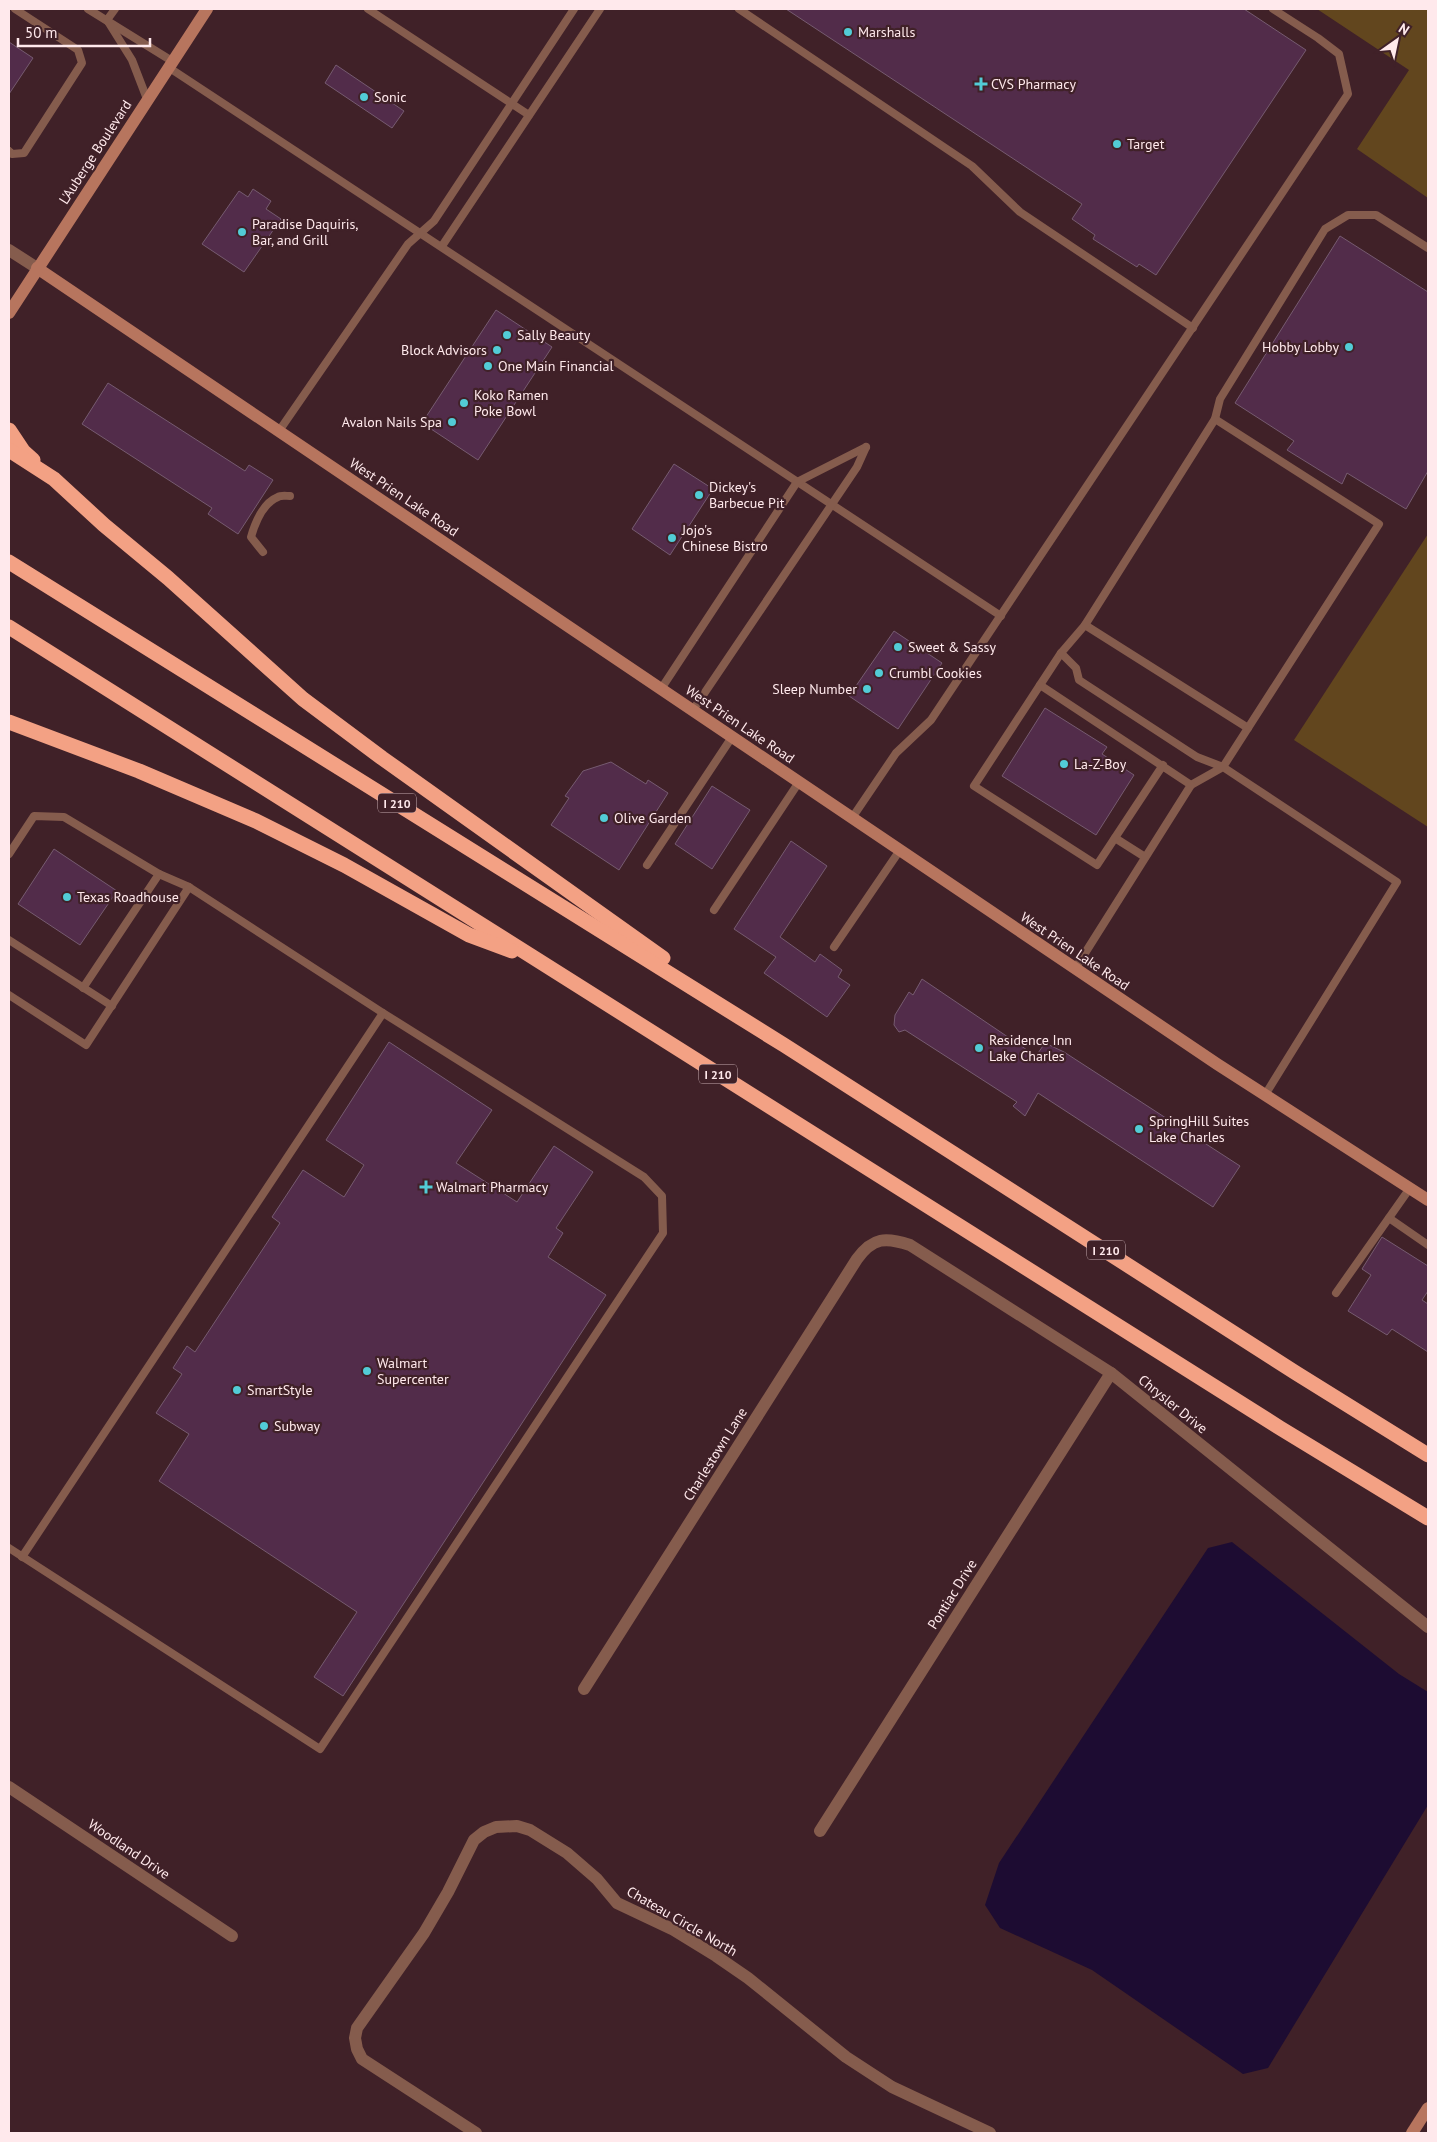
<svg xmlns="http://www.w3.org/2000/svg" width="1437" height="2142" viewBox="0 0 1437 2142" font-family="'PT Sans',sans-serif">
<rect width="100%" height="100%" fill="#402128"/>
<g fill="#62461e">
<polygon points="1317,9 1428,9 1428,198 1357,149 1409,70"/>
<polygon points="1428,534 1428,827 1294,740"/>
</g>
<polygon fill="#1d0c32" points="1232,1542 1399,1674 1428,1692 1428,1805 1268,2068 1243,2074 1092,1970 1000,1928 985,1905 999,1863 1208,1548"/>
<g fill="#522c4a" stroke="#765b70">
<polygon points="786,9 1244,9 1306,50 1156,275 1139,264 1137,267 1093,239 1095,235 1072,219 1082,204"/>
<polygon points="9,42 33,58 9,94"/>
<polygon points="336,65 404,111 392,128 325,83"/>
<polygon points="253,189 271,201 266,209 281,219 244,272 202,244 239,191 248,197"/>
<polygon points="1340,236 1428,292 1428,471 1406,509 1347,473 1342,484 1287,450 1294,441 1235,403"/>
<polygon points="496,310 552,347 478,460 422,423"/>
<polygon points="108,383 245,471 249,465 273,480 238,534 208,514 212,508 82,424"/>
<polygon points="674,464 713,489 670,555 632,529"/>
<polygon points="894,631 942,663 898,729 849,696"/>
<polygon points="1045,708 1107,747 1102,754 1134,775 1096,835 1002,776"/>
<polygon points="611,762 646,784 648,780 668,793 619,870 551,825 569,798 565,796 583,771"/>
<polygon points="712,786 750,810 712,869 675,844"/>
<polygon points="791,841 827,866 780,937 815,962 820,954 842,970 838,977 850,985 827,1017 764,973 776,957 734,929"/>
<polygon points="54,849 117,891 80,945 18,904"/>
<polygon points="922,979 1036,1056 1045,1043 1064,1052 1240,1166 1213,1207 1038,1093 1025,1116 1013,1106 1017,1102 905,1030 899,1032 894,1025 895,1015 909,992 913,995"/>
<polygon points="389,1042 492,1110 456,1163 517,1202 554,1146 593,1172 556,1228 563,1233 548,1257 606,1295 343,1696 314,1677 357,1612 159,1481 189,1434 156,1413 182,1374 173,1368 187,1346 195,1352 280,1223 272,1217 303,1170 344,1197 364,1165 326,1140"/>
<polygon points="1382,1237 1428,1266 1428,1291 1422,1300 1428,1304 1428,1352 1392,1329 1387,1335 1348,1311 1371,1275 1362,1269"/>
</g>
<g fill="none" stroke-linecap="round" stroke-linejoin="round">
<g stroke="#855c4d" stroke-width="8">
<polyline points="88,9 172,61"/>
<polyline points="115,9 107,20 132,60 147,99"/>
<polyline points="368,9 529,115"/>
<polyline points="739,9 972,166 1020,212 1193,328"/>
<polyline points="168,67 1001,616"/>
<polyline points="9,151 12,154 24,153 82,63 78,50 15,9"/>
<polyline points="442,246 600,9"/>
<polyline points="1215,419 1220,399 1325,229 1348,215 1376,215 1428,248"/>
<polyline points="279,431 408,244 434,221 574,9"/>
<path d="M263 552 251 537C255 523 263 503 278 497 281 495 286 496 290 496"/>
<polyline points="1085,625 1248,728"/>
<polyline points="1040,685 1061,653"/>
<polyline points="661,689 797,482 866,447"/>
<polyline points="693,710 857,467 866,447"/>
<polyline points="1191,785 1223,767 1379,524 1215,419 1085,625 1061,653 1076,668 1079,680 1197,757 1223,767 1397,882 1265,1095"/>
<polyline points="852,818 896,753 931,720 1348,94 1339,54 1318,38 1273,9"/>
<polyline points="1115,838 1145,857"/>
<polyline points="9,854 34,816 64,817 159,874 83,988"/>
<polyline points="647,865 732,737"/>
<polyline points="159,874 189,887"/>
<polyline points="714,910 799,782"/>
<polyline points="9,940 112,1006"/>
<polyline points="834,947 900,850"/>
<polyline points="1075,969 1191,785 1040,685 974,786 1097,865 1163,765"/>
<polyline points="9,995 86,1045 189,887 383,1013 644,1177 662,1196 663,1233 320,1749 9,1548"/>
<polyline points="1389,1218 1428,1245"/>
<polyline points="1336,1293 1410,1188"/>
<polyline points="22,1557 383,1013"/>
</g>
<g stroke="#855c4d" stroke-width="12">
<polyline points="9,250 37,268"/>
<path d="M584 1689 857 1259C873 1237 886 1237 910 1245L1111 1373 1428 1627"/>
<polyline points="9,1787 232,1936"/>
<polyline points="820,1831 1111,1373"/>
<polyline points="476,2133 362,2059 357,2049 355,2038 357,2028 424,1933 448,1892 474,1840 484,1832 496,1827 517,1826 530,1830 567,1853 597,1879 617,1903 672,1929 716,1956 748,1978 846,2057 892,2087 990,2133"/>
</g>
<g stroke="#b7755e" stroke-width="12">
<polyline points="37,268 1217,1064 1428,1200"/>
<polyline points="9,313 207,9"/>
<polyline points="1412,2133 1428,2108"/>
</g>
<g stroke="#f3a184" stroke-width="15">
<polyline points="9,430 23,451 33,460"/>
<polyline points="9,450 54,479 104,525 168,578 303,699 382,758 663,958"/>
<polyline points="9,562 784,1045 1296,1373 1428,1455"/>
<polyline points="9,627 1280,1428 1428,1518"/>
<polyline points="9,722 139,771 256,821 344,865 469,935 512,951"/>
</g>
</g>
<g fill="#52ccd6" stroke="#402128" stroke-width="2">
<circle cx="848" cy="32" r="5"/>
<path d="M978.5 76.5h5v5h5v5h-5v5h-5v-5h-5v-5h5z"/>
<circle cx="364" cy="97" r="5"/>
<circle cx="1117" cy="144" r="5"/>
<circle cx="242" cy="232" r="5"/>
<circle cx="507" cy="335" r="5"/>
<circle cx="1349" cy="347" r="5"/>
<circle cx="497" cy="350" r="5"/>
<circle cx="488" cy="366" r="5"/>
<circle cx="464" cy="403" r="5"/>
<circle cx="452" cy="422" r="5"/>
<circle cx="699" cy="495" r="5"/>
<circle cx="672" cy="538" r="5"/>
<circle cx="898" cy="647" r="5"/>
<circle cx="879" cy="673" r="5"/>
<circle cx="867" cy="689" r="5"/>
<circle cx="1064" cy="764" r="5"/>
<circle cx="604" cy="818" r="5"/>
<circle cx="67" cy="897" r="5"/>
<circle cx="979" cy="1048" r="5"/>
<circle cx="1139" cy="1129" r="5"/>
<path d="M423.5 1179.5h5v5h5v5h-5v5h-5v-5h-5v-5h5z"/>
<circle cx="367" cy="1371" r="5"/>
<circle cx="237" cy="1390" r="5"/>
<circle cx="264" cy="1426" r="5"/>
</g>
<g text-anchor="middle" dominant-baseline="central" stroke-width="4.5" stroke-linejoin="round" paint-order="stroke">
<g fill="#402128" stroke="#c6adb1" stroke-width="1">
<rect x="378" y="793.5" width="38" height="19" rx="4"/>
<rect x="699" y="1064.5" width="38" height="19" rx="4"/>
<rect x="1087" y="1240.5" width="38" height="19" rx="4"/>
</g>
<g font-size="12" font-weight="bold" fill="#ffe9ec">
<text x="397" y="803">I 210</text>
<text x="718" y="1074">I 210</text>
<text x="1106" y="1250">I 210</text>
</g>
<g font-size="14" fill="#ffe9ec" stroke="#402128" text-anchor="start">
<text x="858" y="32">Marshalls</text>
<text x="991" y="84">CVS Pharmacy</text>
<text x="374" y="97">Sonic</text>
<text x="1127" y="144">Target</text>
<text x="252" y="224">Paradise Daquiris,<tspan x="252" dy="16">Bar, and Grill</tspan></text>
<text x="517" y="335">Sally Beauty</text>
<text x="1339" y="347" text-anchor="end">Hobby Lobby</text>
<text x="487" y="350" text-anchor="end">Block Advisors</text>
<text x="498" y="366">One Main Financial</text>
<text x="474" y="395">Koko Ramen<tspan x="474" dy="16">Poke Bowl</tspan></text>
<text x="442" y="422" text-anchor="end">Avalon Nails Spa</text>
<text x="709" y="487">Dickey's<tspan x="709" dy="16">Barbecue Pit</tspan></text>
<text x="682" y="530">Jojo's<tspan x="682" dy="16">Chinese Bistro</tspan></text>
<text x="908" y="647">Sweet &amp; Sassy</text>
<text x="889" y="673">Crumbl Cookies</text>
<text x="857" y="689" text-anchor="end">Sleep Number</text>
<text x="1074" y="764">La-Z-Boy</text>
<text x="614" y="818">Olive Garden</text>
<text x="77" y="897">Texas Roadhouse</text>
<text x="989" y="1040">Residence Inn<tspan x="989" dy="16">Lake Charles</tspan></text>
<text x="1149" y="1121">SpringHill Suites<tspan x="1149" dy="16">Lake Charles</tspan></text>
<text x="436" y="1187">Walmart Pharmacy</text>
<text x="377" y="1363">Walmart<tspan x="377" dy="16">Supercenter</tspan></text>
<text x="247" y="1390">SmartStyle</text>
<text x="274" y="1426">Subway</text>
</g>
<g font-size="14" fill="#ffe9ec" stroke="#402128">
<text transform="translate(95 152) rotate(-57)">L'Auberge Boulevard</text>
<text transform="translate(404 497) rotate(34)">West Prien Lake Road</text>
<text transform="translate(740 724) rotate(34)">West Prien Lake Road</text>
<text transform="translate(1075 951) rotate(34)">West Prien Lake Road</text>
<text transform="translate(1173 1404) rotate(39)">Chrysler Drive</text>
<text transform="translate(715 1454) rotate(-58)">Charlestown Lane</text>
<text transform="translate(952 1594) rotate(-58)">Pontiac Drive</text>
<text transform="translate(129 1849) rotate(34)">Woodland Drive</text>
<text transform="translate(682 1921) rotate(30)">Chateau Circle North</text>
</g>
</g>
<rect width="1437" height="2142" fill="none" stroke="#ffe9ec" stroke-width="20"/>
<g transform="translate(1397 40) rotate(33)" stroke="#402128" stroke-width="4" paint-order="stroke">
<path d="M0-4L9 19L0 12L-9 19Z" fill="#ffe9ec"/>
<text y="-8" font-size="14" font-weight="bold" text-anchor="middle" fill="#ffe9ec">N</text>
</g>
<path d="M18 38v8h132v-8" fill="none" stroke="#ffe9ec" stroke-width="2.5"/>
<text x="25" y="38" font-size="15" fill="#ffe9ec" stroke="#402128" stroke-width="4" paint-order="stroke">50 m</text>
</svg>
